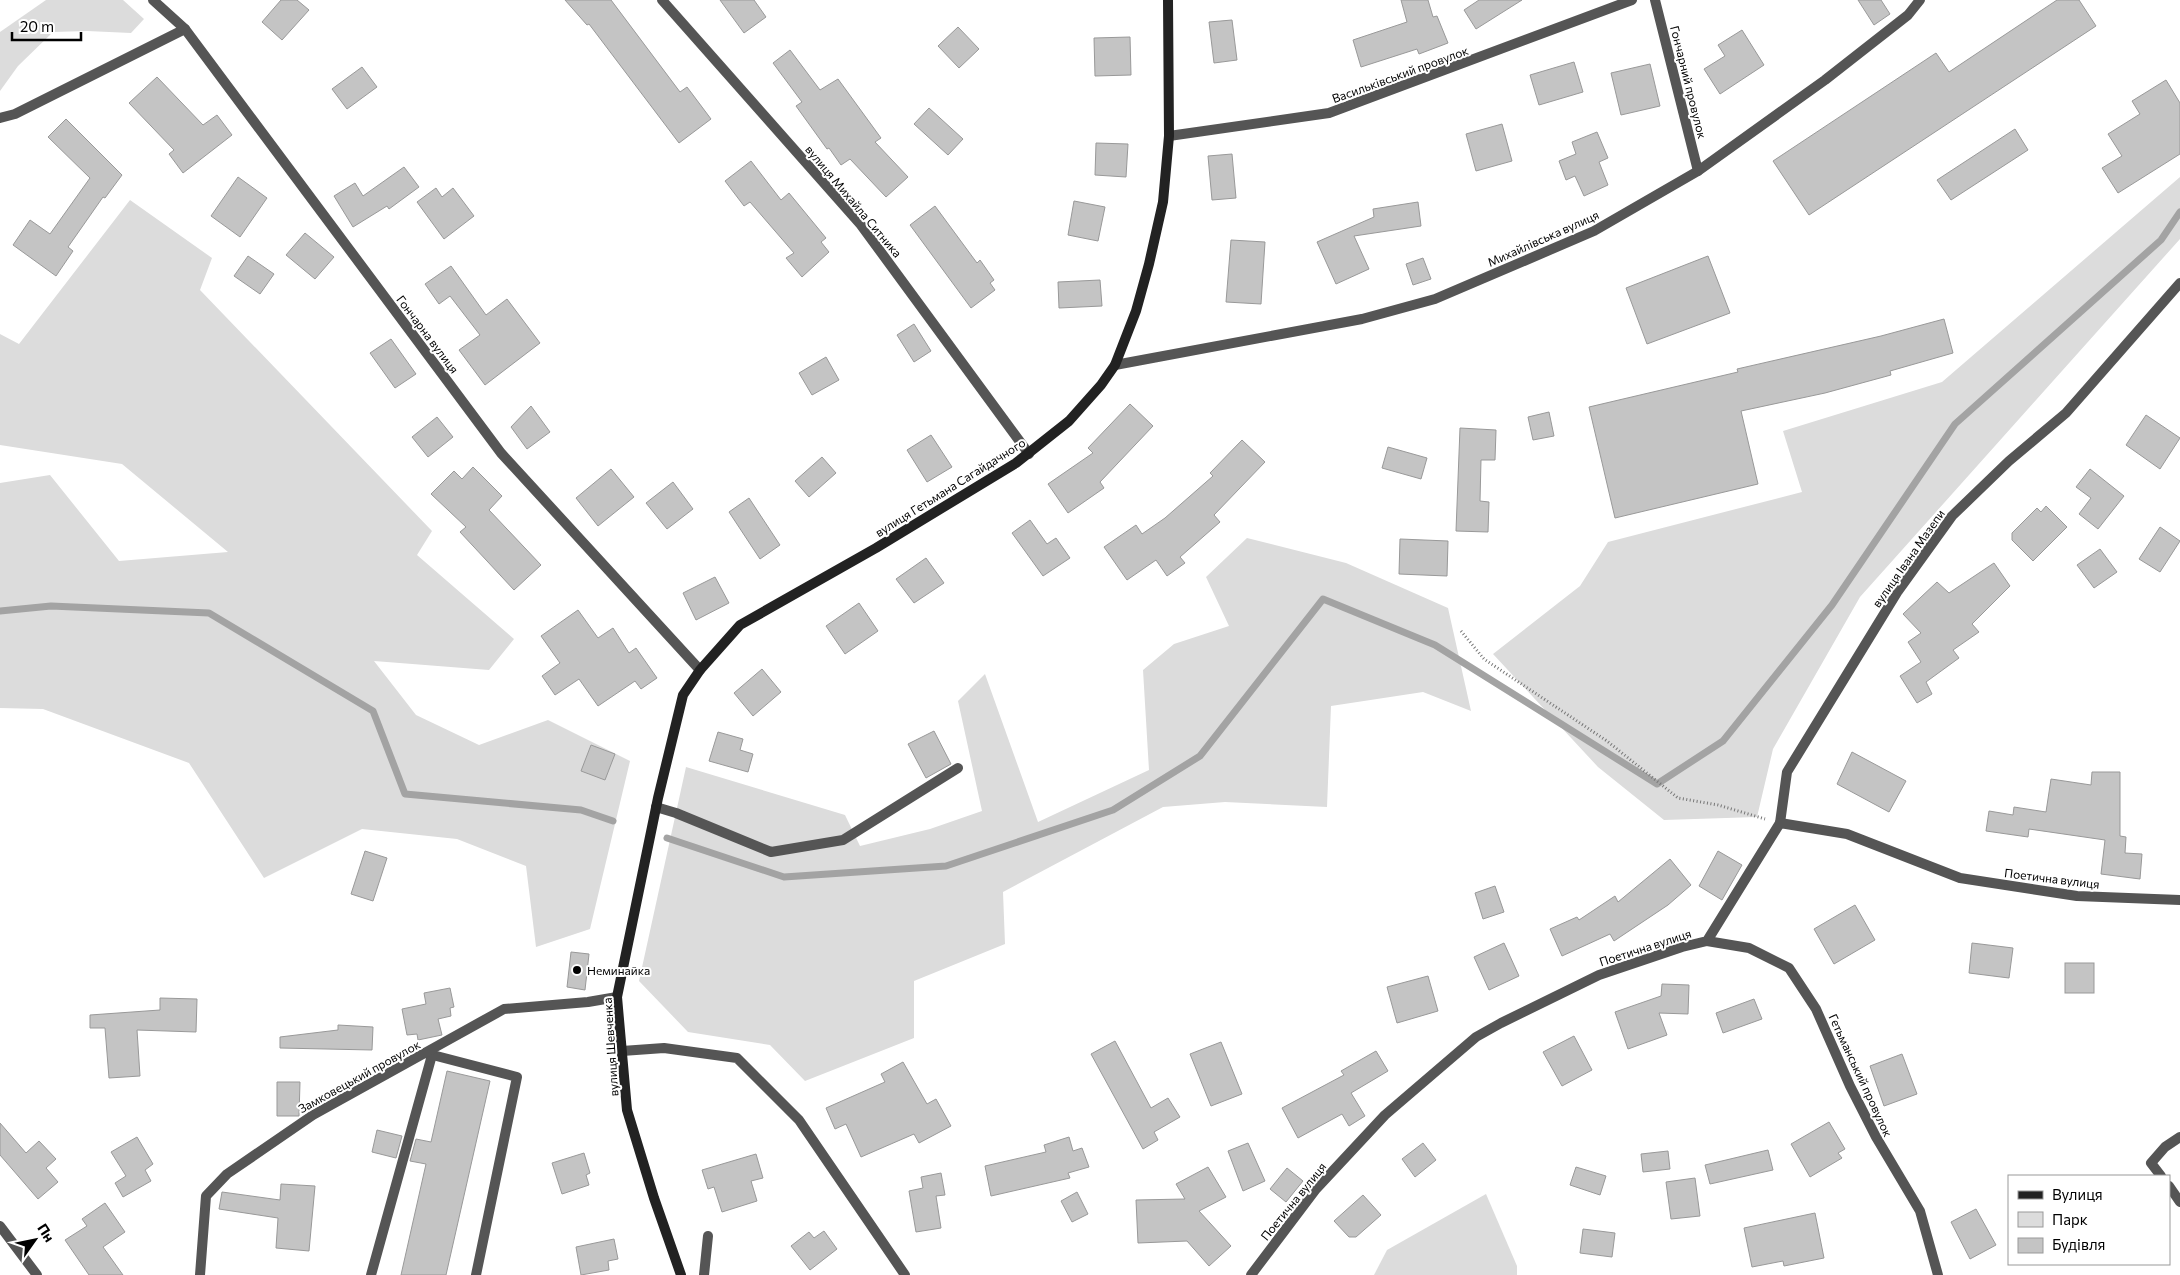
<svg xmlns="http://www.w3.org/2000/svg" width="2180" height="1275" viewBox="0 0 2180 1275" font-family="Commissioner,sans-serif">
<rect width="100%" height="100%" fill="#fff"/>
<g fill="#dcdcdc">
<polygon points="46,0 123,0 144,19 131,33 87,31 53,32 18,66 0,91 0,32"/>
<polygon points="2180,177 2180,239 1860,597 1773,749 1757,817 1664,820 1598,767 1493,654 1580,586 1608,542 1802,492 1783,431 1942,382"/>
<polygon points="130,200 212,258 200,290 432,531 417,555 514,639 489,670 374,661 416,715 479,745 548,720 630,761 590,929 536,947 526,866 457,839 362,829 264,878 189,763 43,709 0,708 0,483 50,475 119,561 228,552 122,464 0,445 0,334 19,344"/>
<polygon points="1247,538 1346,563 1448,608 1471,711 1423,692 1331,706 1327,807 1225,802 1163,807 1003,892 1005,944 914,981 914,1038 805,1081 770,1045 688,1032 639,981 686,767 845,815 860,846 930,829 982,811 958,701 985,674 1038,822 1149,770 1143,670 1174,644 1229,626 1206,577"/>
<polygon points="1486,1194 1517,1266 1517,1275 1374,1275 1387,1250"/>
</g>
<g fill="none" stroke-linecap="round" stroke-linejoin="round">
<g stroke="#a3a3a3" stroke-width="7">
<polyline points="0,611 51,606 209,613 373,711 405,794 581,810 613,821"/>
<polyline points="667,838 784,877 946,866 1113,810 1200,756 1323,599 1435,645 1657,784 1723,741 1832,605 1955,424 2161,240 2180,212"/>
</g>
</g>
<g fill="#c4c4c4" stroke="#999">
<polygon points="281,0 297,0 309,10 282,40 262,22"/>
<polygon points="565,0 611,0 680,92 687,87 711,119 679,143 589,24 587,25"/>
<polygon points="720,0 754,0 766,17 744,33"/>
<polygon points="1401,0 1428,0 1433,17 1437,16 1448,43 1419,54 1417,49 1361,67 1353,40 1407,22"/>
<polygon points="1479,0 1522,0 1476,29 1464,10"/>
<polygon points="1858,0 1881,0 1890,14 1874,25"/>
<polygon points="2057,0 2079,0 2096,26 1809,215 1773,161 1936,53 1949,72"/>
<polygon points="1232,20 1237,60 1214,63 1209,22"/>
<polygon points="958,27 979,49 959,68 938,46"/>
<polygon points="1742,30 1764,65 1720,94 1704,69 1725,56 1718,45"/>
<polygon points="1130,37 1131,75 1095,76 1094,38"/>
<polygon points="790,50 820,90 838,79 881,138 875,142 908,177 886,197 850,159 841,165 829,148 827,149 796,106 802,102 773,63"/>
<polygon points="1574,62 1583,92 1539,105 1530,75"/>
<polygon points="1650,64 1660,106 1621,115 1611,73"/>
<polygon points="362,67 377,87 347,109 332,89"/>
<polygon points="157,77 203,125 217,115 232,135 183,173 169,154 174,150 129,103"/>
<polygon points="2166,80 2180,103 2180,154 2118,193 2102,168 2122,156 2108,134 2140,114 2132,101"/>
<polygon points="929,108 963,139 948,155 914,124"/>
<polygon points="66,119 122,175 105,198 103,197 68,247 73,251 56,276 13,245 30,220 50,234 90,178 48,137"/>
<polygon points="1502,124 1512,161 1476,171 1466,134"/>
<polygon points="2015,129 2028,150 1951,200 1937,180"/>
<polygon points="1597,132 1608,158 1599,162 1608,185 1584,196 1575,176 1566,180 1559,161 1576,154 1572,142"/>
<polygon points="1096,143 1128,144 1126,177 1095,175"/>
<polygon points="1232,154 1236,198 1212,200 1208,156"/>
<polygon points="751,161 781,200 789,193 826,238 821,242 829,252 802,277 786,258 794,253 750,202 744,206 725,181"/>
<polygon points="404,167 419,187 389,209 387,206 353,227 334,196 355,183 363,196"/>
<polygon points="238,177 267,198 240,237 211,216"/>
<polygon points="436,188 442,197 453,188 474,216 444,239 417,202"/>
<polygon points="1074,201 1105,207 1098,241 1068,235"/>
<polygon points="1418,202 1421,226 1354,236 1369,269 1336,284 1317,242 1374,217 1373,209"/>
<polygon points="935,206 977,263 980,260 994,280 990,283 995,290 971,308 910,225"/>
<polygon points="305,233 334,257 315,279 286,255"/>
<polygon points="1231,240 1265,242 1261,304 1226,302"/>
<polygon points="248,256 274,274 260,294 234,276"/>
<polygon points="1708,256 1730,313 1647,344 1626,288"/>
<polygon points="1423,258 1431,279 1413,285 1406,264"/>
<polygon points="451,266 486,315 507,299 540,343 485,385 459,350 480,335 450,296 439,304 425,284"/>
<polygon points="1100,280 1102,306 1059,308 1058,282"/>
<polygon points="1944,319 1953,353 1890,371 1891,375 1825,393 1741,411 1758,484 1615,518 1589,407 1738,372 1737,369 1881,336"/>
<polygon points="914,324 931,351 914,362 897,335"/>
<polygon points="391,339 416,374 395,388 370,353"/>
<polygon points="826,357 839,380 812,395 799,373"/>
<polygon points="1130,404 1153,426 1100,482 1104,488 1068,513 1048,484 1093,453 1088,448"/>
<polygon points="531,406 550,432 527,449 511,427"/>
<polygon points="1549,412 1554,436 1533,440 1528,417"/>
<polygon points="2146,415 2180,438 2160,469 2126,445"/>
<polygon points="437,417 453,437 428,457 412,437"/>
<polygon points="1460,428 1496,430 1495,460 1481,460 1480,501 1489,502 1488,532 1456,531"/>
<polygon points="931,435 952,467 927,482 907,450"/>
<polygon points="1242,440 1265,462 1214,515 1220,522 1180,557 1185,563 1167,576 1156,560 1127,580 1104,547 1136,525 1142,534 1165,518 1213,476 1210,473"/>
<polygon points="1388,447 1427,458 1421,479 1382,468"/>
<polygon points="822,457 836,473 809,497 795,481"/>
<polygon points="473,467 502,496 489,510 541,565 514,590 460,532 466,527 431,494 454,471 462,479"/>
<polygon points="611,469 634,497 598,526 576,498"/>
<polygon points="2090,469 2124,496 2098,529 2079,514 2091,498 2076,487"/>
<polygon points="673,482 693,509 667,529 646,503"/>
<polygon points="749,498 780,545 760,559 729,512"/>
<polygon points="2046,506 2067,527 2033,561 2012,540 2012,533 2037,508 2041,512"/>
<polygon points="1030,520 1047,544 1056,538 1070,558 1043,576 1012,533"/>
<polygon points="2160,527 2180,541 2160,572 2139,559"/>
<polygon points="1400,539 1448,541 1447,576 1399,574"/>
<polygon points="2100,549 2117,572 2094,588 2077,565"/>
<polygon points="926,558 944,583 914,603 896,579"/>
<polygon points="1994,563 2010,586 1972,624 1979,632 1953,650 1959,658 1926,682 1932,694 1917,703 1900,676 1921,662 1908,642 1921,633 1903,614 1937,582 1949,593"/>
<polygon points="715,577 729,603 696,620 683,593"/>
<polygon points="859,603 878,631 845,654 826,626"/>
<polygon points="578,610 598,638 613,628 629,653 636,648 657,678 641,689 635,681 598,706 579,679 555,695 542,676 560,663 541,636"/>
<polygon points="762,669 781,692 753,716 734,693"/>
<polygon points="934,731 951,764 926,778 908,744"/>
<polygon points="718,732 743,739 740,750 753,754 748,772 709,761"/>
<polygon points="591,745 615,754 605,780 581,771"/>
<polygon points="1852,752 1906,781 1889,812 1837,784"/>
<polygon points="2092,772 2120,772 2120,836 2126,837 2125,853 2142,854 2140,879 2101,874 2105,840 2029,829 2028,837 1986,831 1989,811 2013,815 2014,807 2046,812 2051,779 2091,785"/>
<polygon points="365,851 387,858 373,901 351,894"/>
<polygon points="1718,851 1742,865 1722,900 1699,886"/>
<polygon points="1670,859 1691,885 1668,905 1614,941 1610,934 1562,956 1550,929 1577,917 1579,920 1615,896 1618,902"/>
<polygon points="1495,886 1504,912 1483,919 1475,893"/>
<polygon points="1855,905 1875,940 1834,964 1814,929"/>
<polygon points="1504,943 1519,976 1489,990 1474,957"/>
<polygon points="1972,943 2013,948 2009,978 1969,973"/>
<polygon points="571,952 589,954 585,990 567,987"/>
<rect x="2065" y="963" width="29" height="30"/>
<polygon points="1428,976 1438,1011 1397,1023 1387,987"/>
<polygon points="1662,984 1689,985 1688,1014 1659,1013 1667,1035 1628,1049 1615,1012 1661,996"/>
<polygon points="450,988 454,1007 450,1008 451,1016 438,1019 442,1035 418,1040 417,1034 407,1035 402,1009 426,1004 424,993"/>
<polygon points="160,998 197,999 196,1032 137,1030 140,1076 109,1078 105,1028 90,1028 90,1015 160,1010"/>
<polygon points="1754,999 1762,1019 1723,1033 1716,1013"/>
<polygon points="338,1025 373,1027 372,1050 280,1048 280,1037 338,1030"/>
<polygon points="1574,1036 1592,1070 1562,1086 1543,1052"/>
<polygon points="1115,1041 1151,1108 1168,1098 1180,1117 1154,1132 1158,1140 1143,1149 1091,1054"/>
<polygon points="1221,1042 1242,1094 1211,1106 1190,1054"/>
<polygon points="1376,1051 1388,1071 1351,1093 1365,1116 1349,1126 1342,1114 1298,1138 1282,1108 1344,1075 1341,1071"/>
<polygon points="1902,1054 1917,1094 1884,1106 1870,1066"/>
<polygon points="903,1062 927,1104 936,1099 951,1126 919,1143 914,1134 861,1157 846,1124 835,1129 826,1108 885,1082 881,1074"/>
<polygon points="447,1071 490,1081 446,1275 401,1275 426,1164 410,1161 416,1139 431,1142"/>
<polygon points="277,1082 300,1082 299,1116 277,1116"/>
<polygon points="1829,1122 1845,1149 1838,1153 1842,1158 1810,1177 1791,1144"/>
<polygon points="0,1123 26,1153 39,1141 56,1159 46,1168 58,1182 38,1199 0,1155"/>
<polygon points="377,1130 402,1136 396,1158 372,1152"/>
<polygon points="137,1137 153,1164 145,1170 151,1181 123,1197 115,1183 126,1176 111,1152"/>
<polygon points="1069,1137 1073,1151 1082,1148 1089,1167 1068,1173 1070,1178 991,1196 985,1166 1046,1152 1044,1145"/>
<polygon points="1248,1143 1265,1181 1243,1191 1228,1151"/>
<polygon points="1423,1143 1436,1160 1415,1177 1402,1159"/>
<polygon points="1768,1150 1773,1170 1710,1184 1705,1165"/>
<polygon points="1668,1151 1670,1169 1643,1172 1641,1154"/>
<polygon points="584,1153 590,1173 586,1175 589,1185 562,1194 552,1163"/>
<polygon points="756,1154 763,1178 751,1181 757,1201 722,1212 714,1187 708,1189 702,1170"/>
<polygon points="1208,1167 1226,1197 1199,1211 1231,1246 1209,1266 1187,1241 1138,1243 1136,1200 1185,1199 1176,1184"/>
<polygon points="1576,1167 1606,1176 1600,1195 1570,1185"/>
<polygon points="1287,1168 1303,1181 1286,1202 1270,1189"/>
<polygon points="941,1173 945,1195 936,1196 941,1228 916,1232 909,1191 923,1188 921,1177"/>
<polygon points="1695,1178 1700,1216 1671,1219 1666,1182"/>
<polygon points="281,1184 315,1186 309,1251 276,1248 278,1218 219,1209 222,1192 280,1200"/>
<polygon points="1077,1192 1088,1214 1072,1222 1061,1201"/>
<polygon points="1363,1195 1381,1215 1356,1237 1349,1237 1334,1221"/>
<polygon points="105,1203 125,1232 103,1247 123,1275 89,1275 65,1240 87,1226 82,1219"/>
<polygon points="1976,1209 1996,1245 1970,1259 1951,1222"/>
<polygon points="1815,1213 1824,1258 1784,1266 1783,1261 1752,1267 1744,1228"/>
<polygon points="1583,1229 1615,1233 1612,1257 1580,1253"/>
<polygon points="824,1231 837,1249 810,1270 791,1246 809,1232 814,1238"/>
<polygon points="614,1239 618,1259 608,1261 609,1270 581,1275 576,1247"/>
</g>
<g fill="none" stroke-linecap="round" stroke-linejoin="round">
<polyline stroke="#777" stroke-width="3" stroke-dasharray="1 2.5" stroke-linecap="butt" points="1461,631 1484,659 1607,741 1678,798 1718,805 1765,819"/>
<g stroke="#555" stroke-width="10">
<polyline points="0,118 15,114 185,29"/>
<polyline points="656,807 676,813 771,852 843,840 958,768"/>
<polyline points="425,1053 517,1077 476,1275"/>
<polyline points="2161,1176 2151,1163 2165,1147 2180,1137"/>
<polyline points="2169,1186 2180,1202"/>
<polyline points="371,1275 432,1055"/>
<polyline points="704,1275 708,1236"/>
</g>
<g stroke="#555" stroke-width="10">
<polyline points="662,0 861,225 1029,454"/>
<polyline points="1655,0 1698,171"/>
<polyline points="1169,136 1329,113 1632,0"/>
<polyline points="1115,365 1362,319 1435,299 1594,231 1698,171 1825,80 1908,15 1920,0"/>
<polyline points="1780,823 1787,772 1898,591 1952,516 2009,461 2066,413 2180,283"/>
<polyline points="1707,941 1749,948 1789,968 1816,1009 1850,1086 1876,1137 1920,1211 1938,1275"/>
<polyline points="622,1051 664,1048 737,1058 799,1120 905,1275"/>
<polyline points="0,1226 37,1275"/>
<polyline points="200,1275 206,1196 227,1174 313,1115 504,1009 588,1002 617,997"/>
<polyline points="1251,1275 1316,1189 1385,1115 1476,1037 1501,1023 1599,975 1682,947 1707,941 1780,823 1847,834 1960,878 2077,896 2180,900"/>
</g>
<polyline stroke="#555" stroke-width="10" points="153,0 185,29 501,453 700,670"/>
<polyline stroke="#222" stroke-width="10" points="681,1275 654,1198 627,1110 617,997 658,798 683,695 700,670 740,625 876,548 1016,463 1069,421 1101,385 1115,365 1136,311 1149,264 1163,202 1169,136 1168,0"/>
</g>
<circle fill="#000" stroke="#fff" stroke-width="2" cx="577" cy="970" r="5"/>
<g text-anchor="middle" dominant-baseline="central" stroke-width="4" stroke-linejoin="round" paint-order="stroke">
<g font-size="12" fill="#000" stroke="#fff">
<text transform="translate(1400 74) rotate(-20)">Васильківський провулок</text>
<text transform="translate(1689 82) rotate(76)">Гончарний провулок</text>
<text transform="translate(854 201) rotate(50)">вулиця Михайла Ситника</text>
<text transform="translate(1543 238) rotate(-24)">Михайлівська вулиця</text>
<text transform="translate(428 334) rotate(53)">Гончарна вулиця</text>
<text transform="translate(950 487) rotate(-32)">вулиця Гетьмана Сагайдачного</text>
<text transform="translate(1908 558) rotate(-55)">вулиця Івана Мазепи</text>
<text transform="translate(2052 878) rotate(7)">Поетична вулиця</text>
<text transform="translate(1645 947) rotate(-18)">Поетична вулиця</text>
<text transform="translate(610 1047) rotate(-94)">вулиця Шевченка</text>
<text transform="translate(1861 1075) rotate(65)">Гетьманський провулок</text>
<text transform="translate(359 1076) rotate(-29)">Замковецький провулок</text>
<text transform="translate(1293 1201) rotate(-51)">Поетична вулиця</text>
</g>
<g font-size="12" fill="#000" stroke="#fff" text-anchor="start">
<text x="587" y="970">Неминайка</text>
</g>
</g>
<rect x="2008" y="1175" width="162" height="90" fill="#ffffff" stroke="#999999"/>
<rect x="2018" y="1191" width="25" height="8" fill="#222222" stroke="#999999"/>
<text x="2052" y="1200" font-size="15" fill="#000000">Вулиця</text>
<rect x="2018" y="1212" width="25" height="15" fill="#dcdcdc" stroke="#999999"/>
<text x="2052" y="1225" font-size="15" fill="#000000">Парк</text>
<rect x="2018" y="1238" width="25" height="15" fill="#c4c4c4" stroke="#999999"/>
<text x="2052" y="1250" font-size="15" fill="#000000">Будівля</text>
<g transform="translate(35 1240) rotate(57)" stroke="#ffffff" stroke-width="4" paint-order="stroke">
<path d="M0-4L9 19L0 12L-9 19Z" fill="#000000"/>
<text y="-8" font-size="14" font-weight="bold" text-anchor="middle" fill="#000000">Пн</text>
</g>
<path d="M12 32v8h69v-8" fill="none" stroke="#000000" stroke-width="2.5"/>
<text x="20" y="32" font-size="15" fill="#000000" stroke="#ffffff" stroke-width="4" paint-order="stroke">20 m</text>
</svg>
